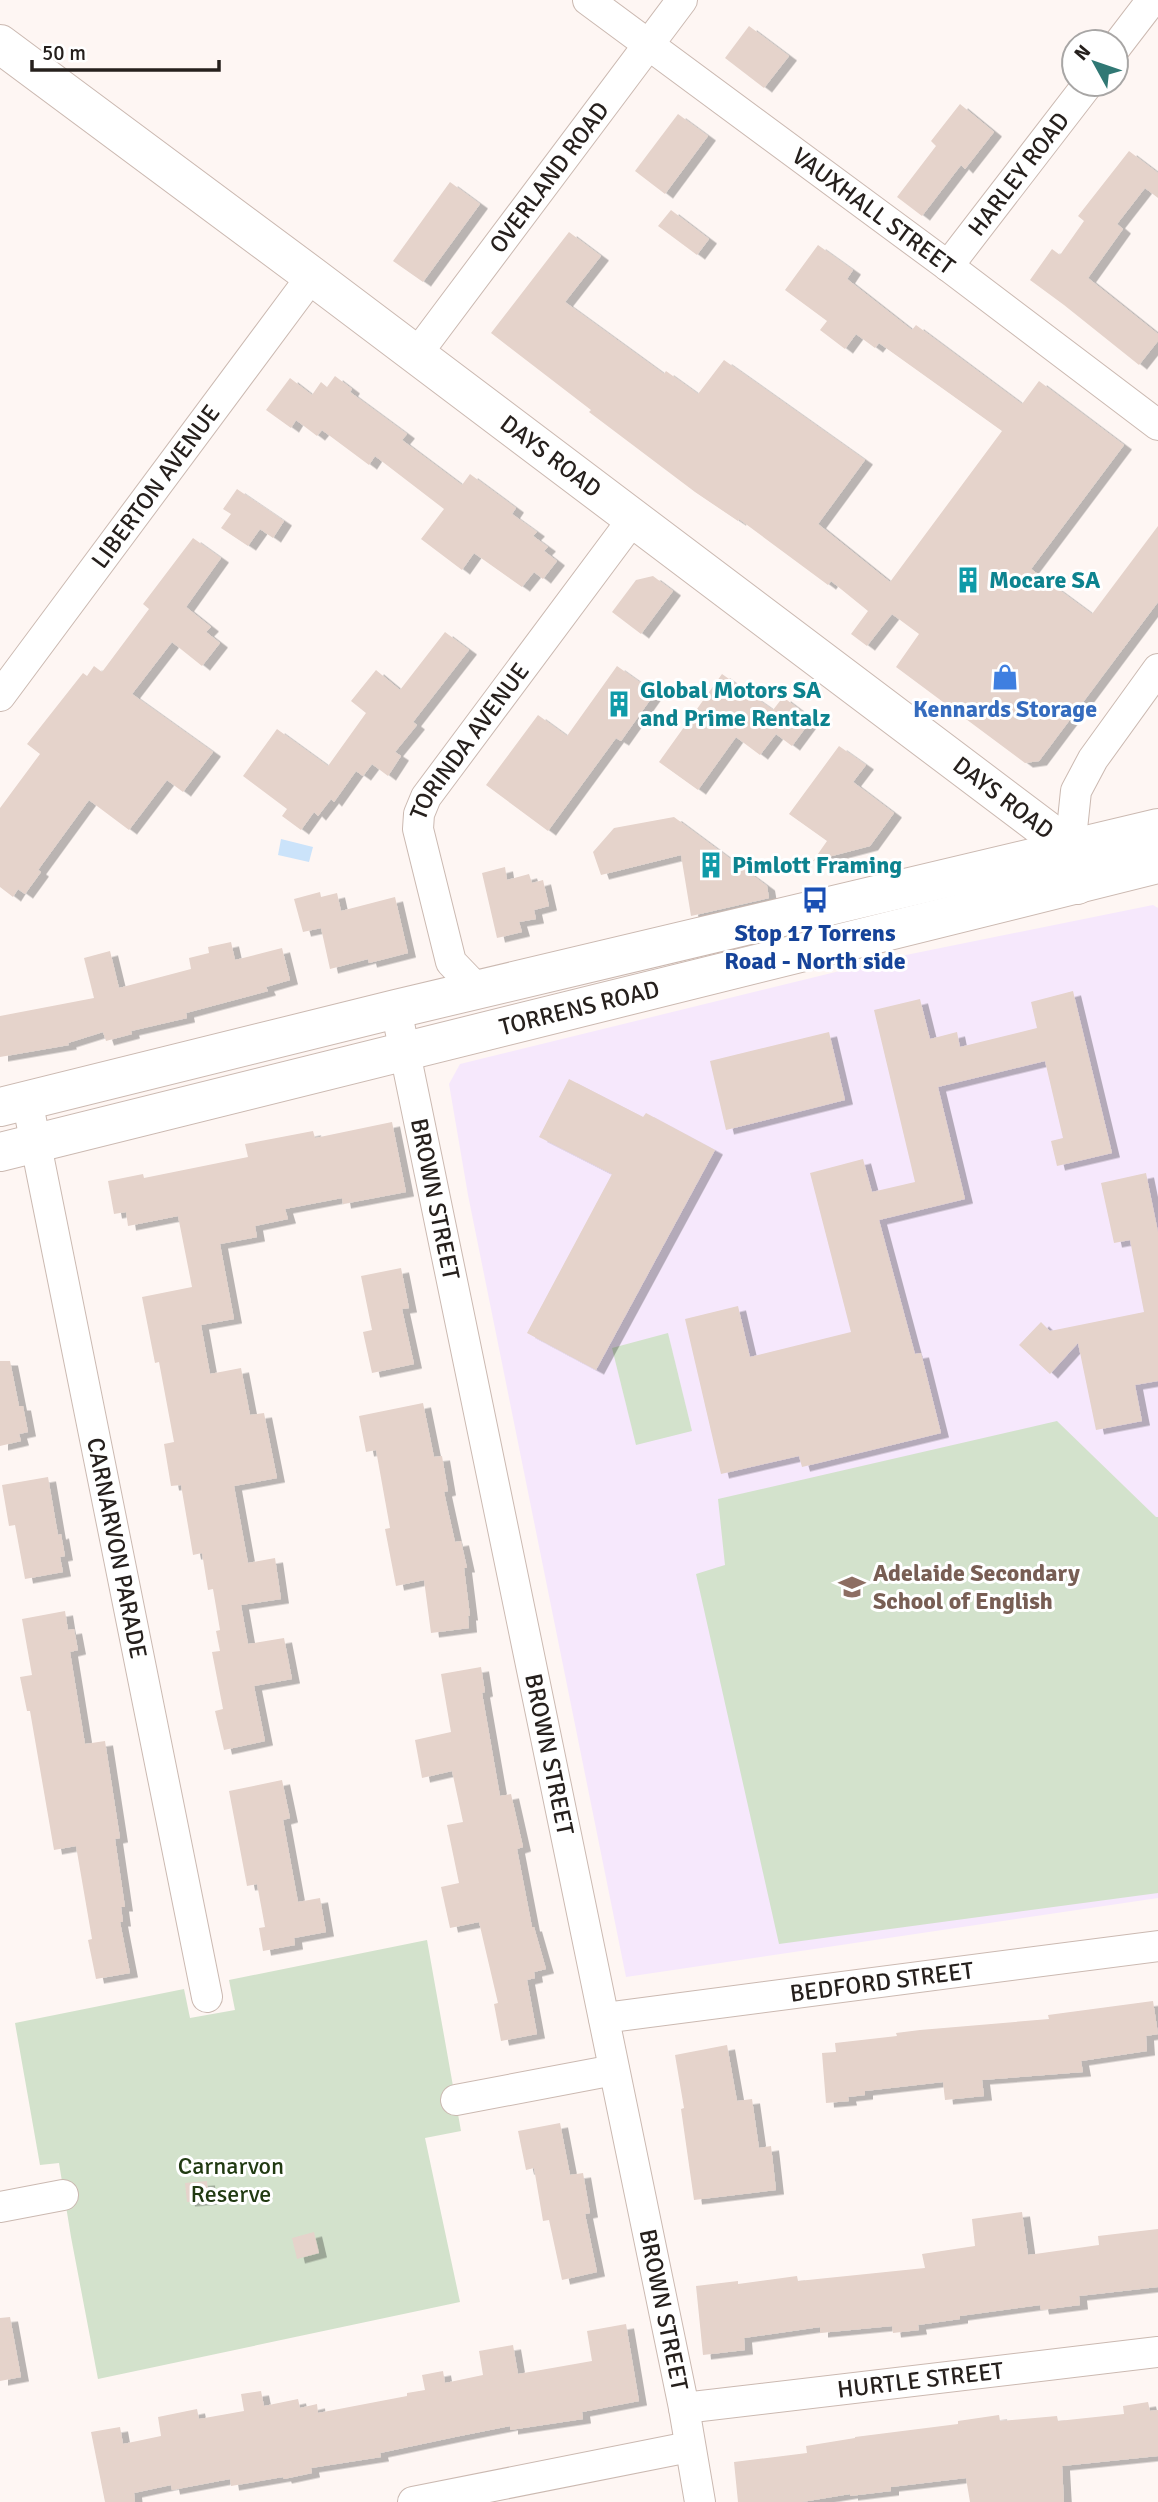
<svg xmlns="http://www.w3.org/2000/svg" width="1158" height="2502" viewBox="0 0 1158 2502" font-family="Signika,sans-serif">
<defs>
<filter id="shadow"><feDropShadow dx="8" dy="4.5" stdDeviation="0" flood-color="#0004"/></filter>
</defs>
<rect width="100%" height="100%" fill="#fef6f3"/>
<polygon fill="#f6e8fc" points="1153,905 1158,908 1158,1898 626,1977 468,1195 449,1084 460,1064 901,956"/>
<g fill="#d3e2cc">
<polygon points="668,1333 692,1431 636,1445 612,1348"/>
<polygon points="1057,1421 1156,1517 1158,1517 1158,1893 779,1944 696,1574 725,1565 718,1499"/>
<polygon points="427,1940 461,2131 425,2138 460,2302 98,2379 71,2237 59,2163 40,2165 15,2023 184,1989 190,2018 235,2010 229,1980"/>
</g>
<polygon fill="#cbe3fa" points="281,839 313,847 309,862 278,855"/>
<g fill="#e5d3cb" filter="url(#shadow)">
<polygon points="749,26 789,56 764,88 725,58"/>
<polygon points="960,104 994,132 965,169 961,165 922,216 897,197 936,146 931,141"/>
<polygon points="678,114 708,136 665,194 635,171"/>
<polygon points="1129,151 1158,173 1158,198 1145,188 1117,224 1123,229 1088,278 1158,334 1158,341 1139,365 1064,305 1030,280 1052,249 1060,255 1084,221 1078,216"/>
<polygon points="450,182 480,204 423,282 393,261"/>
<polygon points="671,210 709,239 697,255 658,226"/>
<polygon points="569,232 601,256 565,302 664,374 666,371 698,394 724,360 865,460 818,524 890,582 1002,431 879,343 875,348 856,334 845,349 820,330 827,321 785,290 818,245 853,270 847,279 912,330 916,325 1022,404 1039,381 1124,445 1031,569 1092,614 1158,526 1158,602 1039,761 1025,763 896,667 919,634 892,614 867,646 851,634 868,611 831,581 828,585 739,519 738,521 695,492 589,412 591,410 491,333"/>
<polygon points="335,376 352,389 350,392 407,434 402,440 462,485 470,474 516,508 512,514 537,532 533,536 548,547 544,551 557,561 543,579 534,572 522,587 474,553 462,570 421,539 444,509 375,456 369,465 322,430 317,436 296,420 291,428 266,410 290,378 312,395 321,382 327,387"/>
<polygon points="237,489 284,521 273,538 260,529 248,546 221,528 231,514 223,509"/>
<polygon points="193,538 221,558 186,607 211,627 206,632 220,643 202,666 172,642 132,694 213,752 183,792 167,780 129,830 89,800 38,870 41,872 25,894 18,889 13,897 0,887 0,808 40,754 27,744 83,673 87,676 94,666 102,672 149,609 143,604"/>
<polygon points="653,576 673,591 641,634 612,612 636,580"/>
<polygon points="445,632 469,650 413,722 417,725 395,752 401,756 388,776 372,764 363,776 356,771 334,802 331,799 318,816 314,812 301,830 282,816 287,809 243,776 277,729 328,766 366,713 351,701 376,670 400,690"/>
<polygon points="617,666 655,693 621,741 616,738 548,831 486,785 538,715 567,736"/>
<polygon points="722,674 773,710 783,697 812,719 792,746 776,734 760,755 736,737 698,790 659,762"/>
<polygon points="839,746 866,765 853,782 894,813 870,846 813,861 827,841 789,814"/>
<polygon points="674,817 767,886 769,898 691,916 681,855 601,875 593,852 614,828"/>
<polygon points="505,867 507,880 529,874 532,883 543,880 549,906 534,910 536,919 519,922 522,932 497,938 482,873"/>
<polygon points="320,892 321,897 337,893 341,911 395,897 408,953 369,963 368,959 330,969 321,928 303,932 294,899"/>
<polygon points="231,942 235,960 282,948 290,980 266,987 268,991 186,1013 187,1018 131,1031 132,1034 106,1041 103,1032 68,1043 69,1045 0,1057 0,1016 94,998 84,958 110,951 119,988 191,969 189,958 209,953 208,947"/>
<polygon points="1073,991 1112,1153 1057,1166 1051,1141 1063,1138 1045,1061 938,1087 965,1199 879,1220 915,1354 921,1353 941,1433 802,1467 799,1456 721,1474 685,1319 738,1306 750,1357 851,1332 810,1173 863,1159 872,1192 915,1182 874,1010 920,999 930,1039 957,1032 960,1047 1037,1028 1031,1002"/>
<polygon points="829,1032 845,1100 726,1130 710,1061"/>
<polygon points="569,1079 643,1117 646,1113 715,1150 596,1370 527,1333 612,1174 539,1137"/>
<polygon points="392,1122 406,1192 343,1204 342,1198 285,1209 288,1219 255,1226 257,1237 220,1244 234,1319 201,1325 210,1374 241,1368 250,1415 264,1413 277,1478 234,1486 248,1563 275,1558 281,1599 241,1605 248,1644 284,1638 292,1679 254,1686 265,1741 224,1750 215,1711 223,1709 212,1652 220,1651 216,1631 220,1630 213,1589 208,1590 202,1553 193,1555 181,1485 171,1486 164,1444 174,1442 159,1362 155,1363 142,1297 192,1287 178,1216 128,1226 126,1212 114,1214 108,1181 143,1174 144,1178 248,1157 245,1144 313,1131 315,1138"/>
<polygon points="1146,1173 1158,1232 1158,1381 1135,1385 1142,1421 1096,1430 1078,1343 1050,1374 1019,1345 1041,1322 1050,1331 1144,1312 1130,1240 1114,1243 1101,1183"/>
<polygon points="401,1268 409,1308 402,1309 414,1364 372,1373 363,1332 372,1330 361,1276"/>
<polygon points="0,1361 10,1361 19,1406 23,1406 28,1432 19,1434 21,1441 0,1446"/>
<polygon points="423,1403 434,1457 442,1456 448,1491 444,1492 455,1542 461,1541 467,1568 464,1568 470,1616 468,1616 469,1628 431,1633 424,1580 396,1586 385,1529 390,1528 376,1450 366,1452 359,1416"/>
<polygon points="48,1477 58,1535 61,1534 65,1556 60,1557 63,1572 25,1579 15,1525 9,1526 2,1485"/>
<polygon points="65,1611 68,1630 74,1629 78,1650 70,1652 85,1744 105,1741 120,1838 115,1839 125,1907 121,1907 123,1922 120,1922 130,1973 96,1979 88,1940 92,1939 76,1846 54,1850 30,1711 27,1711 20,1677 32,1675 22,1619"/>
<polygon points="481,1667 485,1692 482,1693 500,1796 511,1794 523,1847 517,1849 532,1927 534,1927 546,1969 534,1972 535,1978 527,1980 537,2034 501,2041 494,2004 498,2003 479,1922 450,1928 441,1887 459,1883 447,1825 463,1822 452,1771 422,1778 415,1740 451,1732 441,1674"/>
<polygon points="282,1780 290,1818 283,1820 298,1902 320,1898 326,1932 294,1938 295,1945 263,1951 259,1928 265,1927 257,1884 247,1886 229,1791"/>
<polygon points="1153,2001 1158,2034 1146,2036 1147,2051 1081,2061 1083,2072 982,2080 984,2096 945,2100 943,2082 865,2091 865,2095 848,2097 849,2101 826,2103 822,2053 836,2052 835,2043 897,2036 896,2033 920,2030 1049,2019 1048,2015"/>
<polygon points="727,2045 737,2101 752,2099 759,2148 771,2146 776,2190 694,2200 681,2109 684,2108 675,2055"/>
<polygon points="560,2123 570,2175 583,2173 590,2213 585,2214 597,2272 562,2280 549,2220 543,2221 534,2168 526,2170 518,2131"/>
<polygon points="207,2181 209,2200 187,2202 185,2183"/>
<polygon points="1022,2212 1028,2255 1099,2245 1098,2236 1158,2229 1158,2287 1079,2296 1080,2305 1041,2310 1040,2305 960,2316 960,2319 918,2325 919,2330 893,2333 892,2326 820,2333 820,2327 744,2338 745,2350 703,2355 696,2286 738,2281 738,2284 797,2276 798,2281 925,2268 922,2254 975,2246 972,2219"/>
<polygon points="314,2232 319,2253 297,2259 292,2238"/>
<polygon points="10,2317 21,2377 0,2381 0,2318"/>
<polygon points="626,2324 639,2401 582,2412 583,2419 510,2430 510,2426 455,2437 380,2453 381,2457 311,2468 312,2473 284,2479 283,2477 231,2486 230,2479 172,2490 171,2485 134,2493 135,2502 105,2502 91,2432 120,2427 123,2444 161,2436 158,2417 197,2409 199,2419 244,2411 241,2394 261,2391 264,2406 298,2399 300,2408 317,2404 318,2413 407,2396 407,2393 425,2390 422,2375 443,2371 445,2383 483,2375 479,2351 513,2345 518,2374 592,2361 587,2331"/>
<polygon points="1148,2402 1150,2411 1158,2410 1158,2456 1062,2466 1064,2502 970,2502 966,2478 891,2487 891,2491 850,2496 850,2494 802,2502 738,2502 734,2462 807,2453 806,2446 855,2438 855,2437 958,2424 958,2421 999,2415 1000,2421 1057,2416 1058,2421 1124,2414 1123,2406"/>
</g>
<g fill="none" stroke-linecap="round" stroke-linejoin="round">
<g stroke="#cbb9b1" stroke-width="32">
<g id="street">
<path id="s1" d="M588 0 948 266 1158 425"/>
<polyline points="1116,47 1152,0"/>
<path id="s2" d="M948 266 1088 84"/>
<path id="s3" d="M416 355 682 0"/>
<path id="s4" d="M0 696 312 276"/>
<polyline points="1070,848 1076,791 1093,759 1158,669"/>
<path id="s5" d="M477 989 451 962 418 829 419 814 426 797 633 519"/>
<path id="s6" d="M396 1009 684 2408 700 2502"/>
<path id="s7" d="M27 1100 207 1997"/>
<path id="s8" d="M604 2018 1158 1946"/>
<polyline points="456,2100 614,2070"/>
<polyline points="0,2207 63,2195"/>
<path id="s9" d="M684 2408 1158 2352"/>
<polyline points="413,2502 689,2447"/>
</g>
</g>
<g stroke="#cbb9b1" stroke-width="40">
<g id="secondary">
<path id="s10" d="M0 44 312 276 1070 848 1077 885"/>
<polyline points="0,1107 396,1009 1158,828"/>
<path id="s11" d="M0 1152 1158 864"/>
</g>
</g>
<use href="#street" stroke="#fff" stroke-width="30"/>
<use href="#secondary" stroke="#fff" stroke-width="38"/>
</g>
<defs>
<g id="building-bare" transform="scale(2.1)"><path d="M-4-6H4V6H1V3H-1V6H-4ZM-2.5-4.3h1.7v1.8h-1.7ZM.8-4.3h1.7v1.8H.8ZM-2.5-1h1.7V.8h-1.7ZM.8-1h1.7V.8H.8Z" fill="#0f9aa8" stroke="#fff" stroke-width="2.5" paint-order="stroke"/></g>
<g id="shop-bare" transform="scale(2.1)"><path d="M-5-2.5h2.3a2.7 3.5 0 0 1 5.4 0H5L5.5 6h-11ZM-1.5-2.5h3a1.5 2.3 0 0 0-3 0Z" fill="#3f7fe0" stroke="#fff" stroke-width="2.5" paint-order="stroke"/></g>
<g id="bus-bare" transform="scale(2.1)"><path d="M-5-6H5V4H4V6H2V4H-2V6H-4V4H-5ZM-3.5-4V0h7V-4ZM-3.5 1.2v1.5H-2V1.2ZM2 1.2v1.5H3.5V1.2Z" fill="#1a4fb4" stroke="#fff" stroke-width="2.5" paint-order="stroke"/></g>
<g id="school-bare" transform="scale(2.1)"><path d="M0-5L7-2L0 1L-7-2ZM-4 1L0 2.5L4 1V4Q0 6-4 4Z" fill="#8d6e63" stroke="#fff" stroke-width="2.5" paint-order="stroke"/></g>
</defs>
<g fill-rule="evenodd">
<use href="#building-bare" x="968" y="580"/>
<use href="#shop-bare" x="1005" y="677"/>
<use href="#building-bare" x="619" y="704"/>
<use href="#building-bare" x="711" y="865"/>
<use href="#bus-bare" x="815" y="900"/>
<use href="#school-bare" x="852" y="1587"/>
</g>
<g text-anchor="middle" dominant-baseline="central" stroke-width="6" stroke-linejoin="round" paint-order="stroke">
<g font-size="24" fill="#26201d" stroke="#fff">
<text stroke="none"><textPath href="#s2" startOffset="116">HARLEY ROAD</textPath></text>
<text stroke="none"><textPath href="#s3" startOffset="222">OVERLAND ROAD</textPath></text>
<text stroke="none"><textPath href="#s1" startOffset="355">VAUXHALL STREET</textPath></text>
<text stroke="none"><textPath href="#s10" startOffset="688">DAYS ROAD</textPath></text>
<text stroke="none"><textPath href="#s4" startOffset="261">LIBERTON AVENUE</textPath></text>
<text stroke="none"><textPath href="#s5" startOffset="278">TORINDA AVENUE</textPath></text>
<text stroke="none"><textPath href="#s10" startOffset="1255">DAYS ROAD</textPath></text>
<text stroke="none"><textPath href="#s11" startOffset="597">TORRENS ROAD</textPath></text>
<text stroke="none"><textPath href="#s6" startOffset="194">BROWN STREET</textPath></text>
<text stroke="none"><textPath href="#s7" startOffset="457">CARNARVON PARADE</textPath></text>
<text stroke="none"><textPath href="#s6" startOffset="761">BROWN STREET</textPath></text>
<text stroke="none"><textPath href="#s8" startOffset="280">BEDFORD STREET</textPath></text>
<text stroke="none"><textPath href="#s6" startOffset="1328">BROWN STREET</textPath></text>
<text stroke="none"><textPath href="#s9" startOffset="238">HURTLE STREET</textPath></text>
</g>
<g font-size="24" font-weight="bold" fill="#0d838f" stroke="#fff" text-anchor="start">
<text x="989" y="580">Mocare SA</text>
<text x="640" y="690">Global Motors SA<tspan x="640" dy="28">and Prime Rentalz</tspan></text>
<text x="732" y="865">Pimlott Framing</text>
</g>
<g font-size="24" font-weight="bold" fill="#366cbe" stroke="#fff">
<text x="1005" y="709">Kennards Storage</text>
</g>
<g font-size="24" font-weight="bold" fill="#164399" stroke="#fff">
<text x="815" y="933">Stop 17 Torrens<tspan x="815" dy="28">Road - North side</tspan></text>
</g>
<g font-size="24" font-weight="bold" fill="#785e54" stroke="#fff" text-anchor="start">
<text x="873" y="1573">Adelaide Secondary<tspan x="873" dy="28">School of English</tspan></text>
</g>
<g font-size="24" fill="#213a12" stroke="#fff">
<text x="231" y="2166">Carnarvon<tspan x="231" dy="28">Reserve</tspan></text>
</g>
</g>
<g transform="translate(1095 63) rotate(310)"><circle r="33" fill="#ffffff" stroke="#a8a6a5" stroke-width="2"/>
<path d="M0-5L12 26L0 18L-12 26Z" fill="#307874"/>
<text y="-10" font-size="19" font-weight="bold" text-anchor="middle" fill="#26201d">N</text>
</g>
<path d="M32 60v10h187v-10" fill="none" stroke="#26201d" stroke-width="3.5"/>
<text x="42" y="60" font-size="21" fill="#26201d" stroke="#ffffff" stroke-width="5" paint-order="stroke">50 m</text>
</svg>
